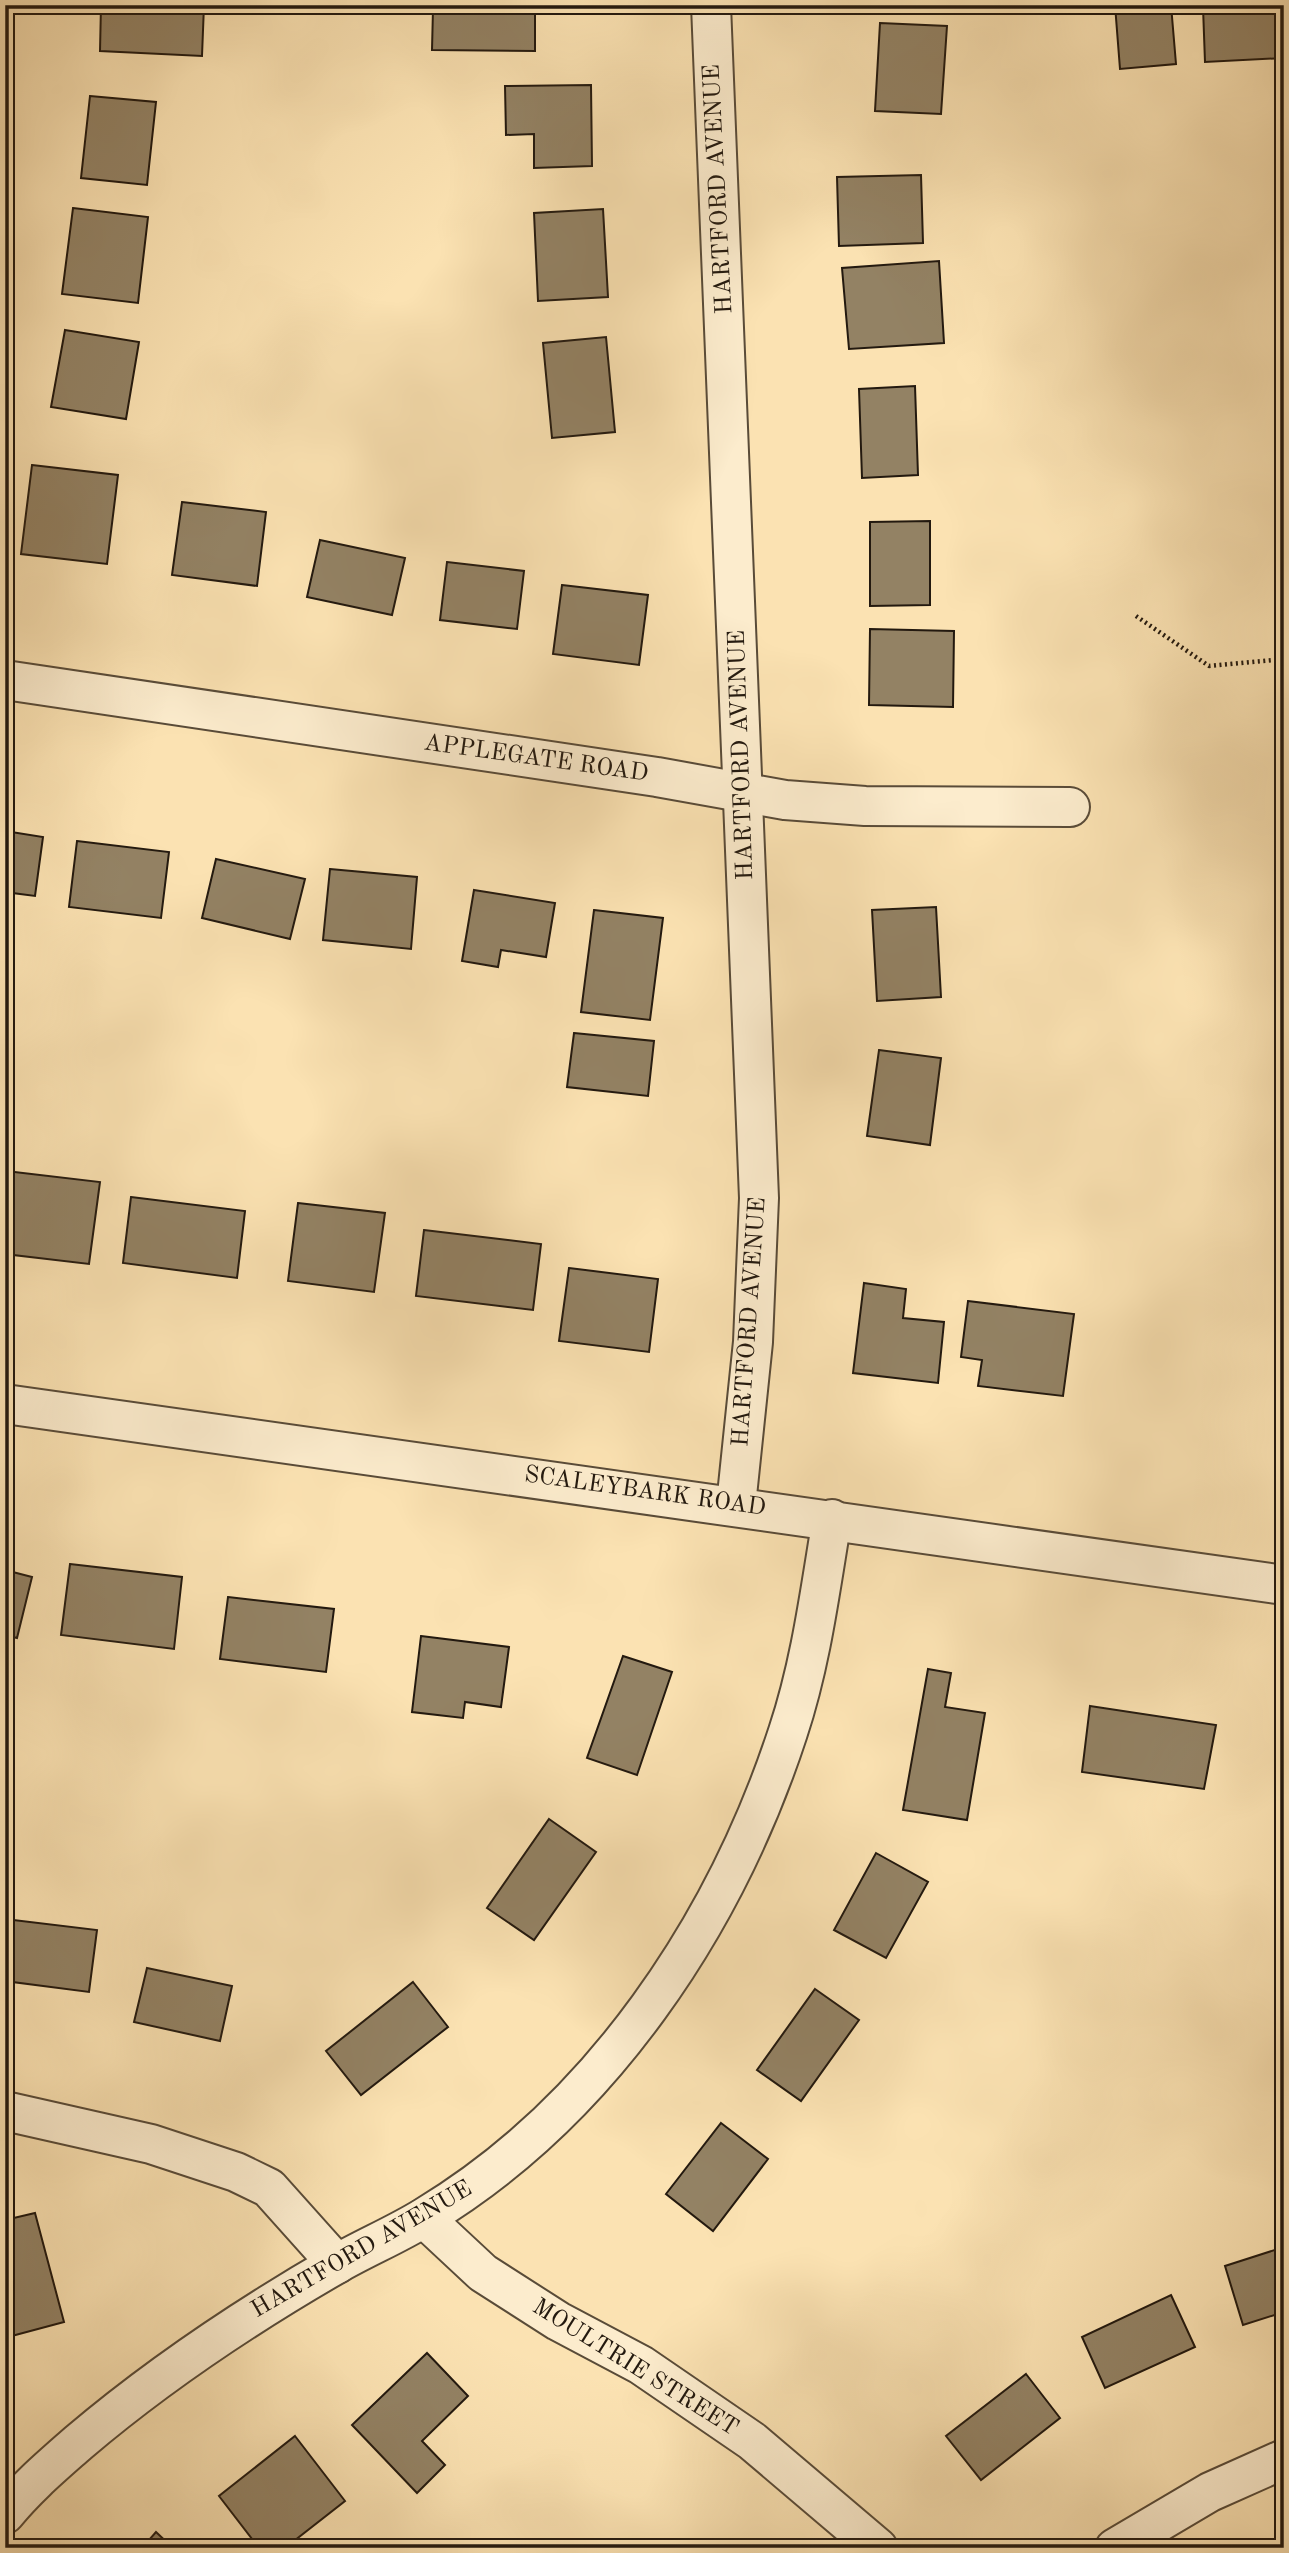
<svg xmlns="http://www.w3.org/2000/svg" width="1289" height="2553" viewBox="0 0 1289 2553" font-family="'Old Standard TT',serif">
<rect width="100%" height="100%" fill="#fbe2b2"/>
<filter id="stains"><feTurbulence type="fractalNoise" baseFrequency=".00286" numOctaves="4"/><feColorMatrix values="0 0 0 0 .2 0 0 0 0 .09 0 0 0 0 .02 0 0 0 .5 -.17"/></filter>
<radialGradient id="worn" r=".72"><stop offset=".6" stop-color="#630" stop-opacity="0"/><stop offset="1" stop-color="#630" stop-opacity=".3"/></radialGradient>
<g fill="#938264" stroke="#23190f" stroke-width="2">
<polygon points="101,5 204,5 202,56 100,51"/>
<polygon points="456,5 535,5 535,51 432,50 433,9 456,9"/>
<polygon points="1115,5 1171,5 1176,64 1120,69"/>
<polygon points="1284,5 1284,58 1205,62 1203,7"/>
<polygon points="880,23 947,26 941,114 875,111"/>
<polygon points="591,85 592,166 534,168 534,134 506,135 505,86"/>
<polygon points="90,96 156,102 147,185 81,178"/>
<polygon points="921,175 923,243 839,246 837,177"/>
<polygon points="73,208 148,217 138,303 62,294"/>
<polygon points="603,209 608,297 538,301 534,213"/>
<polygon points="939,261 944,343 849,349 842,268"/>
<polygon points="65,330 139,342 126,419 51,407"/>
<polygon points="606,337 615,432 552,438 543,343"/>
<polygon points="915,386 918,475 862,478 859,389"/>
<polygon points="32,465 118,475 107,564 21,554"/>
<polygon points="182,502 266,512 257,586 172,575"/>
<polygon points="930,521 930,605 870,606 870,522"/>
<polygon points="320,540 405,558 392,615 307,597"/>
<polygon points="447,562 524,571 517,629 440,620"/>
<polygon points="562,585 648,595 639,665 553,654"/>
<polygon points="870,629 954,631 953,707 869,705"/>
<polygon points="5,831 43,837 35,896 5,892"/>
<polygon points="77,841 169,852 161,918 69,907"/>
<polygon points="216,859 305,879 290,939 202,918"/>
<polygon points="330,869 417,877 411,949 323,940"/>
<polygon points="474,890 555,903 546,957 501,950 498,967 462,961"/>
<polygon points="936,907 941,997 877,1001 872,910"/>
<polygon points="594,910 663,918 650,1020 581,1012"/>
<polygon points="574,1033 654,1041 648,1096 567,1087"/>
<polygon points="879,1050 941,1058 930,1145 867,1136"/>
<polygon points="6,1171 100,1182 89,1264 5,1254"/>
<polygon points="131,1197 245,1211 237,1278 123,1263"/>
<polygon points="298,1203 385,1213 374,1292 288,1281"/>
<polygon points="424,1230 541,1244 533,1310 416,1296"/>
<polygon points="569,1268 658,1279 649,1352 559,1341"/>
<polygon points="864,1283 906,1289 903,1318 944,1322 938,1383 853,1373"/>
<polygon points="968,1301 1074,1314 1063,1396 978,1386 982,1360 961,1357"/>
<polygon points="70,1564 182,1577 174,1649 61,1635"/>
<polygon points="5,1570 32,1577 17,1638 5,1635"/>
<polygon points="228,1597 334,1609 326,1672 220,1659"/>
<polygon points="421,1636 509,1647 501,1707 465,1702 463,1718 412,1712"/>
<polygon points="623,1656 672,1672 637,1775 587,1758"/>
<polygon points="928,1669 951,1673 945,1707 985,1713 967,1820 903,1810"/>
<polygon points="1090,1706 1216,1725 1204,1789 1082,1772"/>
<polygon points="549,1819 596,1852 534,1940 487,1908"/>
<polygon points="876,1853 928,1882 886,1958 834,1930"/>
<polygon points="5,1919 97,1930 89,1992 5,1981"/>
<polygon points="147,1968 232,1986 220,2041 134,2022"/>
<polygon points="413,1982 448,2027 361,2095 326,2051"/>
<polygon points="815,1989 859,2020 801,2101 757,2070"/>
<polygon points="721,2123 768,2159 713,2231 666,2194"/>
<polygon points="35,2213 64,2322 8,2337 5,2325 5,2220"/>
<polygon points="1284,2247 1284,2312 1243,2325 1225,2266"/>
<polygon points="1171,2295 1195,2347 1105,2388 1082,2337"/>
<polygon points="427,2353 468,2396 422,2441 445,2465 417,2493 352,2425"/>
<polygon points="1026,2374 1060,2418 981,2480 946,2436"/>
<polygon points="295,2436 345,2501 285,2548 259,2548 219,2496"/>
<polygon points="156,2532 173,2548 142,2548"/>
</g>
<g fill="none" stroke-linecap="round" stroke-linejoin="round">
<g stroke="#594b38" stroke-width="42">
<g id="minor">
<polyline points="711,5 759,1198 753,1342 736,1505"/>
<polyline points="5,680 657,777 785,800 865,806 1070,807"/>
<path d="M5 1404C432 1463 858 1524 1284 1585"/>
<polyline points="5,2111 151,2144 236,2172 269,2188 337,2264"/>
<polyline points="424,2218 483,2273 558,2321 641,2365 752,2441 878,2548"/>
<path d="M5 2514C27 2487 52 2466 78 2443 158 2375 245 2317 335 2265 364 2248 396 2235 425 2217 601 2111 725 1925 788 1732 811 1663 820 1591 832 1519"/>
<polyline points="1115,2548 1210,2492 1284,2459"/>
</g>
</g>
<polyline stroke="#23190f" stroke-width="4.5" stroke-dasharray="2 3.5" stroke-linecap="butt" points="1136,616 1209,666 1284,659"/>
<use href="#minor" stroke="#fceccd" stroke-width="38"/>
</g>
<g text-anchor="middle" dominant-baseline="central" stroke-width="5" stroke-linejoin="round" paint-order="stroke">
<g font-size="24" fill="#23190f" stroke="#fceccd">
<text transform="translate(719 189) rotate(-93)">HARTFORD AVENUE</text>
<text transform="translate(742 755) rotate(-92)">HARTFORD AVENUE</text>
<text transform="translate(536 759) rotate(8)">APPLEGATE ROAD</text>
<text transform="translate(750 1322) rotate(-86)">HARTFORD AVENUE</text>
<text transform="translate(645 1492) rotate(8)">SCALEYBARK ROAD</text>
<text transform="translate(362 2250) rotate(-30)">HARTFORD AVENUE</text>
<text transform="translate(635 2368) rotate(32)">MOULTRIE STREET</text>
</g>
</g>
<rect width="1289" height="2553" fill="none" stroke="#fbe2b2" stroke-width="28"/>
<rect x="7" y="7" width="1275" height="2539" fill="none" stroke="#23190f" stroke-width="3.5"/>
<rect x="14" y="14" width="1261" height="2525" fill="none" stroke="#23190f" stroke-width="2"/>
<rect width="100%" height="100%" filter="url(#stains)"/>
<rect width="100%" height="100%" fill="url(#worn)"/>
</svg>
